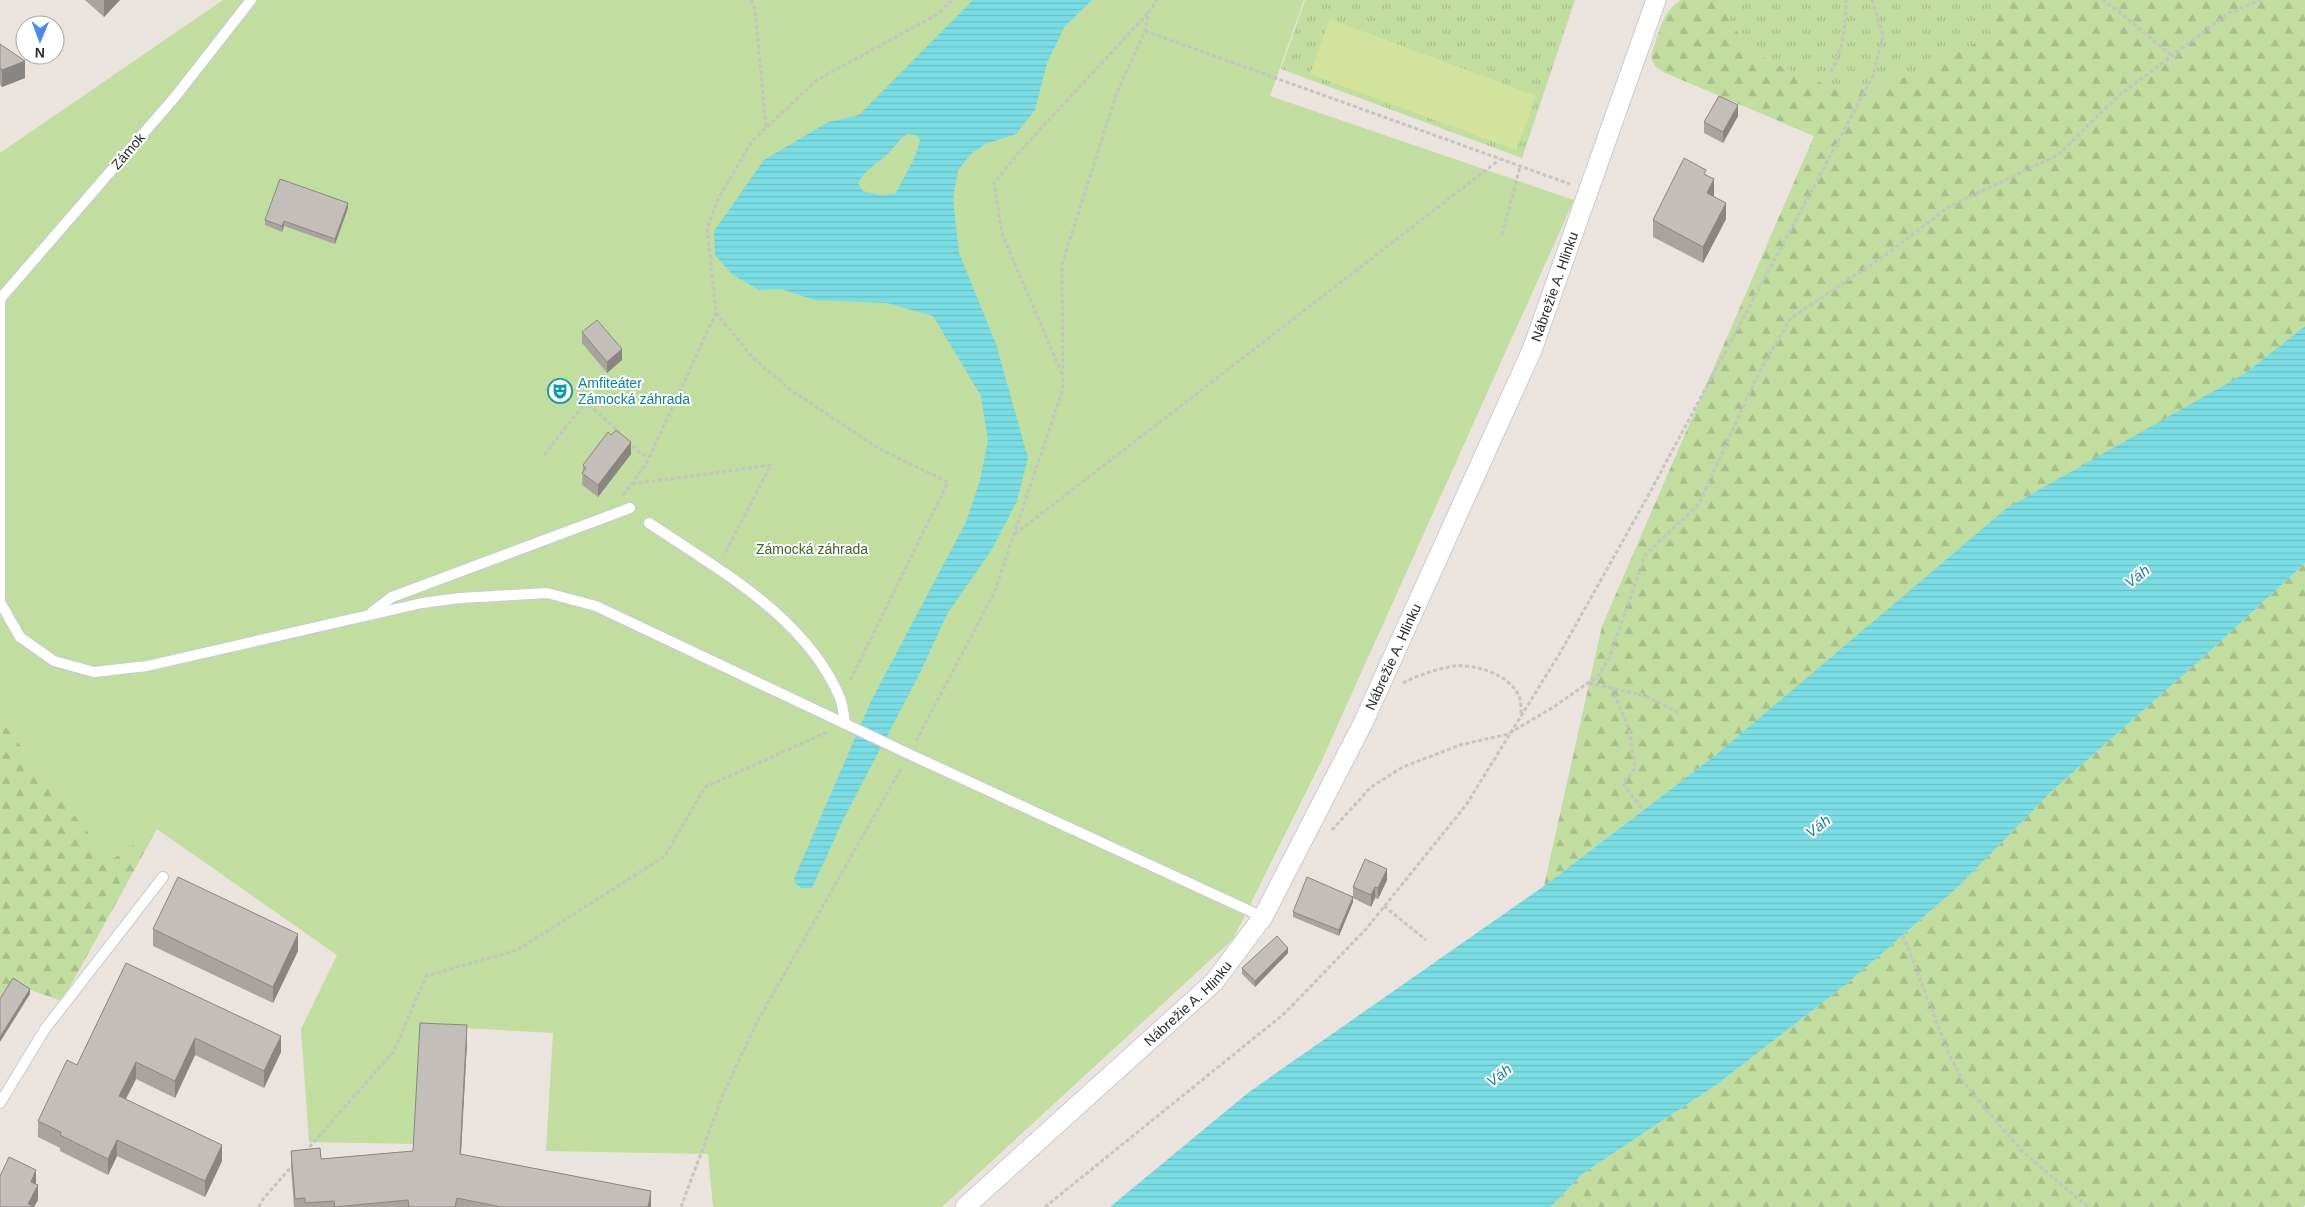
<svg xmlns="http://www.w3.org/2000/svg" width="2305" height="1207" viewBox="0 0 2305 1207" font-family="Helvetica,sans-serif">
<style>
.grass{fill:url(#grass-tufts)}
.forest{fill:url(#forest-firs)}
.park{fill:#c1dda0}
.pitch{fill:#d3e39c}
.water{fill:url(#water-rules);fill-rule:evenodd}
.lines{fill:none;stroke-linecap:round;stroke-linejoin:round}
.service-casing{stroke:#c6cbd3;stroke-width:12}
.minor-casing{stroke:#c6cbd3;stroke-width:21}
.path{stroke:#c4c4c4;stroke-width:3;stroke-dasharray:4 2.5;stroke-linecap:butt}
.service{stroke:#fff;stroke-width:10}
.minor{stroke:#fff;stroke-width:19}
.wall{fill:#a9a3a0}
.shaded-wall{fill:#898582}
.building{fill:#c4beba;stroke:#898582}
.labels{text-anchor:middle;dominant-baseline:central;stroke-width:4;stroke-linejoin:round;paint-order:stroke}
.street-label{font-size:14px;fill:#2b2b2b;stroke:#fff}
.culture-label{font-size:14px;fill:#0d838f;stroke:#fff;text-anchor:start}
.park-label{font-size:14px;fill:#3b6221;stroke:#fff}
.water-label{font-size:15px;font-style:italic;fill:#197f91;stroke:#fff}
</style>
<defs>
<pattern id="grass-tufts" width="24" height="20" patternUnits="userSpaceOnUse" patternTransform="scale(1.25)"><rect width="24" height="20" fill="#c1dda0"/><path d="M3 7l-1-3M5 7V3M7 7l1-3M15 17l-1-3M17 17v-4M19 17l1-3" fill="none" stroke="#a6be8a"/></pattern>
<pattern id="forest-firs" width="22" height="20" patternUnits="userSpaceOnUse" patternTransform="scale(1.25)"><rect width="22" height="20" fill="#c1dda0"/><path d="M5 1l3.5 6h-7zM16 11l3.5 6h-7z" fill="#a6be8a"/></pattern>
<pattern id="water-rules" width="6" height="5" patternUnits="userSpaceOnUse" patternTransform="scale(1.25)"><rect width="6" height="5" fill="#7bdde4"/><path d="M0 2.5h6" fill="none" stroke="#6abec4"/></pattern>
</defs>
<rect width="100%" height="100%" fill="#ebe3de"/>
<path class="grass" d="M1305,0H1575L1522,158L1281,69Z
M1718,0H2007L1988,37L1913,75L1845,92L1791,71L1749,51Z"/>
<path class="forest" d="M1681,0H1718L1749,51L1791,71L1845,92L1913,75L1987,37L2007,0H2305V326L2244,374L1717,754L1544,886L1602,626L1814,136L1663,72L1655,66L1651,57C1658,36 1661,12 1681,0Z
M2305,563V1205L2303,1207H1551L1582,1174L1719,1083L1849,982L1959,886L2052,791L2207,654Z
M0,719L110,860L157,829L62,1001L13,984L0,1005Z"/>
<path class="park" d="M223,0H1304L1270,96L1574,200L1321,762L1233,939L942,1207H713L708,1154L546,1151L553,1033L430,1026L413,1144L309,1142L301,1029L337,955L157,829L110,861L0,719V153Z"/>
<path class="pitch" d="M1330,19L1536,96L1516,150L1310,74Z"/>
<path class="water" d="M973,0H1092L1065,26L1047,63L1035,110L1016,134L986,144L972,153L958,170L953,199L959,253L996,344L1028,458L1017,501L991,551L947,614L921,671L844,818L812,888H801L793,881L871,701L966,522L980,480L988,441L981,396L933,316L887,303L815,300L781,289L759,290L733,275L715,255L714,231L764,160L828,122L859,115ZM907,134L916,135L920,139C917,159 904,176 895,194L879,195L863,191L858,183C865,171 874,165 884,157C894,150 897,140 907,134Z
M2305,326V563L2207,654L2052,791L1959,886L1849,982L1719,1083L1582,1174L1551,1207H1110L1249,1092L1544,886L1717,754L2007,508L2244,374Z"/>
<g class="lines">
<defs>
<path id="service" d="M0,299L175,97L251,0
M649,523C719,570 806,617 840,698C843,706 844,716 845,724
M0,598V299
M0,602L20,637L54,661L94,672L147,666L422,603L460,598L547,593L596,606L909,754L1263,917
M372,612L392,597L630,508
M0,1103L45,1029L163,877"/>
<g id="minor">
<path id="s1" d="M965,1207L1214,982L1263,917L1363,723L1532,350L1656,0"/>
</g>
</defs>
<use href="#service" class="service-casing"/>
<use href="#minor" class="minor-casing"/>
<path class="path" d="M751,0L755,9L766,128
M2102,0L2117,10L2172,56
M1145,31L1570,184
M1831,72C1843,49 1846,26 1846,0
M1502,235L1520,167
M716,313L753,358L791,390L878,448L948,482L849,683
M1062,374L1002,234L994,183L1020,151L1148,13
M628,441L639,452L649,457
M544,455L586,402L620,433
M632,484L771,465L724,555
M623,495L646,464L716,313L707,228L718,199L752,141L817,80L938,14L952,0
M1015,534L1499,160
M1403,683C1418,675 1437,669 1454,666C1475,664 1508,674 1518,694C1521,699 1521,707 1521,713
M1589,683L1644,695L1681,714
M1612,688L1629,729L1635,768L1623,784L1643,810
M916,741L994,593L1063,389L1062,264L1117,92L1145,31L1149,12L1157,0
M1332,830L1371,787L1403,767L1460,745L1508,734L1552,708L1598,676L1610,656L1645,555L1699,504L1758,374L1791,318L1884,256L1950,206L2058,155L2117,97L2229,13L2261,0
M1384,906L1426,940
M1903,935L1948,1052L1964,1083L2023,1152L2088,1207
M305,1152L394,1051L426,976L517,950L665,856L705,787L827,732
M259,1207L263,1199L292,1166
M681,1207L722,1097L757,1022L902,767
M1045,1207L1285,1013L1366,929L1466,805L1560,653L1648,496L1873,76L1883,35L1872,0"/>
<use href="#service" class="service"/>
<use href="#minor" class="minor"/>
</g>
<path class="wall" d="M85,0H120L104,17Z
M0,44L25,78L2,87L0,85Z
M1738,116L1723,143L1704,133V122Z
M1706,175L1714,195V197L1726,219L1703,263L1653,237V220Z
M348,208L335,244L284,226L282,232L265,225V220Z
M582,332L622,360L607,373L582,343Z
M631,454L598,497L582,485L583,465Z
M1387,880L1378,899L1375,898L1371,907L1353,898V902L1339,936L1293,917V912L1353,896V887Z
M153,929L298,951L273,1003L153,946Z
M1288,953L1255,987L1242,974V968Z
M126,963L281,1052L264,1088L195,1055L175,1098L136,1079L126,1099L222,1161L205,1197L117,1156L108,1175L60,1151V1148L38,1137V1121L77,1065Z
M467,1042L461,1154L651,1207H294L291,1167V1151L321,1159L413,1151Z"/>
<path class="shaded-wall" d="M104,0H120L104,17Z
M25,61V78L2,87V70Z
M1738,105V116L1723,143V132Z
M1714,179V195L1707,210V193Z
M348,203V208L335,244V239Z
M1726,203V219L1703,263V247Z
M284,221V226L282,232V226Z
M622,349V360L607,373V362Z
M631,442V454L598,497V485Z
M1387,869V880L1378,899V888Z
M1375,887V898L1371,907V895Z
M1353,897V902L1339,936V930Z
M298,934V951L273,1003V987Z
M1288,948V953L1255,987V981Z
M30,989V994L0,1042V1037Z
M467,1025V1042L460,1170V1154Z
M281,1036V1052L264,1088V1071Z
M195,1038V1055L175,1098V1081Z
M136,1062V1079L119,1112V1096Z
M117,1140V1156L108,1175V1159Z
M222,1145V1161L205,1197V1181Z
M36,1170V1185L31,1182Z
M38,1185V1200L34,1207L28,1204Z
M651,1191V1207H648Z"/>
<path class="building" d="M0,44L25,61L2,70L0,68Z
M1719,96L1738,105L1723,132L1704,122Z
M1684,158L1706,170L1704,174L1714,179L1707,193L1726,203L1703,247L1653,220Z
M280,179L348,203L335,239L284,221L282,226L265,220Z
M597,320L622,349L607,362L582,332Z
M616,430L631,442L598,485L582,473L586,468L583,465L608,432L611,435Z
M1365,859L1387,869L1378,888L1375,887L1371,895L1353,887Z
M178,877L298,934L273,987L153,929Z
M1307,877L1353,897L1339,930L1293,912Z
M1277,936L1288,948L1255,981L1242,968Z
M126,963L281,1036L264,1071L195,1038L175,1081L136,1062L119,1096L222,1145L205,1181L117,1140L108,1159L60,1135L61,1132L38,1121L67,1060L77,1065Z
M13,978L30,989L0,1037V999Z
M420,1023L467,1025L460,1154L651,1191L648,1207H501L457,1198L455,1207H409L408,1200L335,1207L334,1201L305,1203V1198L295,1199L291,1151L320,1148L321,1159L413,1151Z
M9,1157L36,1170L31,1182L38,1185L28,1204L34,1207H0V1176Z"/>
<defs>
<symbol id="theatre-ring" viewBox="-11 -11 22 22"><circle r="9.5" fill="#fff" stroke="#0f9aa8" stroke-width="1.5"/><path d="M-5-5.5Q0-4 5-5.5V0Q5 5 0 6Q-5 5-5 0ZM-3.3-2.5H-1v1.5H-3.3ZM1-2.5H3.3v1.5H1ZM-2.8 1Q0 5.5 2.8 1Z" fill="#0f9aa8"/></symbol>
</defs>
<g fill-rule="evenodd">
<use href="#theatre-ring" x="546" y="377" width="28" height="28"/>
</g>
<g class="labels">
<g class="street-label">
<text transform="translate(128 151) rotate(-49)">Zámok</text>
<text stroke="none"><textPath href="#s1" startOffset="1112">Nábrežie A. Hlinku</textPath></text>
<text stroke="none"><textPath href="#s1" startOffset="708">Nábrežie A. Hlinku</textPath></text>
<text stroke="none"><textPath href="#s1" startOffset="302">Nábrežie A. Hlinku</textPath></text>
</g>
<g class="culture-label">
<text x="578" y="383">Amfiteáter<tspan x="578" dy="16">Zámocká záhrada</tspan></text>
</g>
<g class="park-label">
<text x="812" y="549">Zámocká záhrada</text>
</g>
<g class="water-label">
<text transform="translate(2137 576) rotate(-38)">Váh</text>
<text transform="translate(1818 826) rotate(-38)">Váh</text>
<text transform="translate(1499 1075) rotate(-38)">Váh</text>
</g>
</g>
<g transform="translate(40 40) rotate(181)"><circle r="24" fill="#ffffff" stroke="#aaaaaa"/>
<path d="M0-4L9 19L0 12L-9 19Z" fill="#4d89ea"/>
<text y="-8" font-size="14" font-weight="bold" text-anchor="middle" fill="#2b2b2b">N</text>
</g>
</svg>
